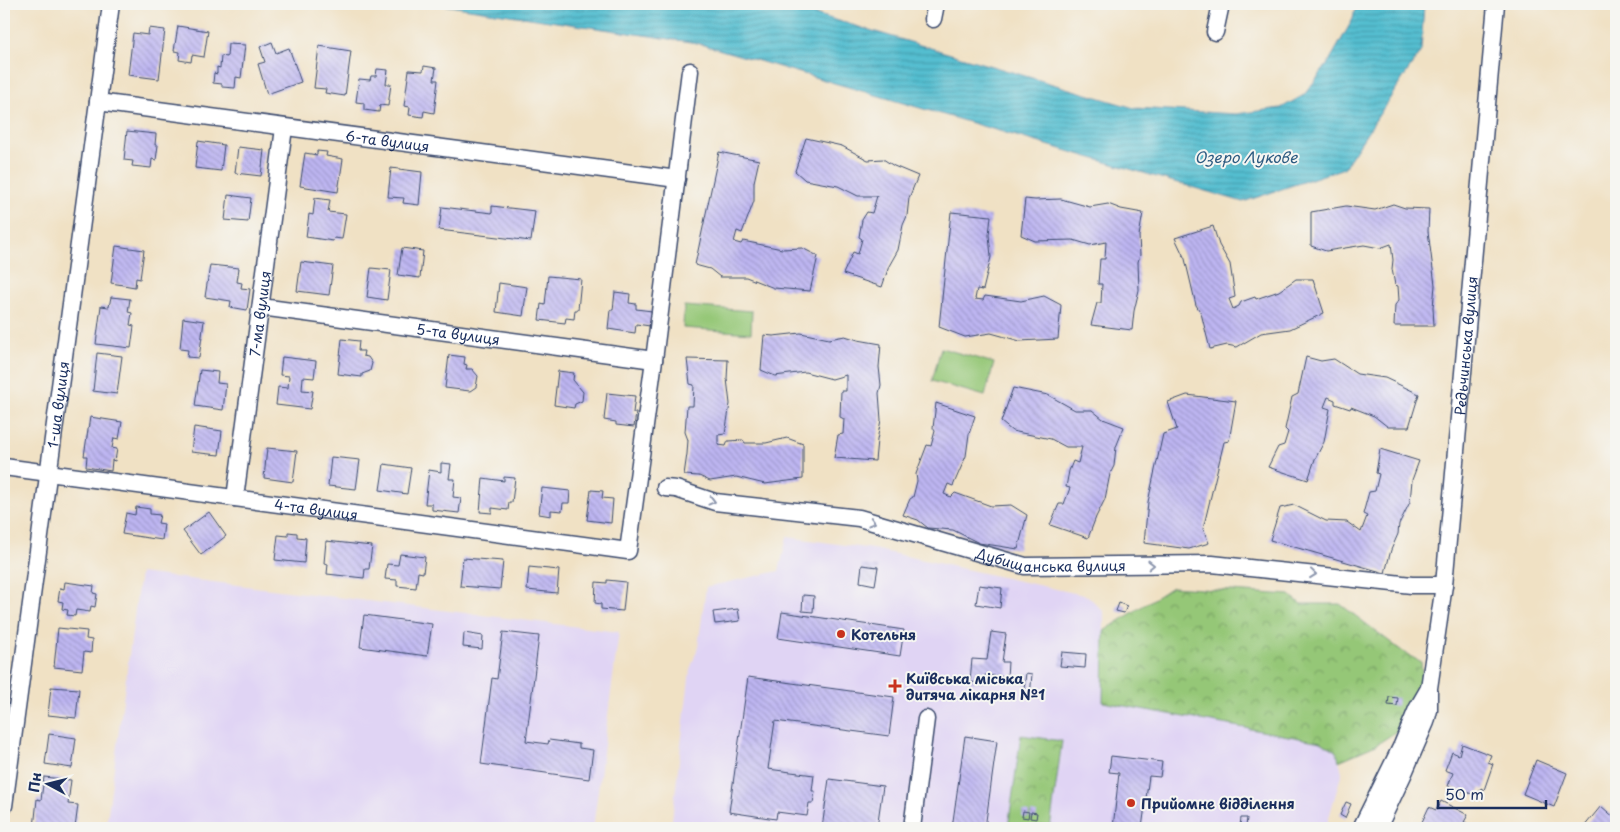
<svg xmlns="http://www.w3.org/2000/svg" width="1620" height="832" viewBox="0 0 1620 832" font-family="'Playpen Sans',sans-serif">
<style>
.built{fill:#e0d4f4}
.park{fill:url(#park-crowns);stroke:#587b6a}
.garden{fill:#95c777;stroke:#587b6a}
.water{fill:url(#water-rules);stroke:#387697}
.building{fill:url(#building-back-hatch)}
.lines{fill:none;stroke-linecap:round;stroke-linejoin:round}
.minor-casing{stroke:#3b4a6d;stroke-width:19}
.minor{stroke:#fff;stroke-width:16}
.oneway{stroke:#8d97ae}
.poi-dot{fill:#c8321e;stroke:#f6f6f2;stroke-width:2}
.labels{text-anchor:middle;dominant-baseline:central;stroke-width:4;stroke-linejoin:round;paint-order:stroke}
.street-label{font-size:14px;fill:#1b2f5e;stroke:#f6f6f2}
.poi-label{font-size:14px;font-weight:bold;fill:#1b2f5e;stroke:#f6f6f2;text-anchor:start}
.water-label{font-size:15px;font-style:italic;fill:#2c5a80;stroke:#f6f6f2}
</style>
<defs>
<pattern id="park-crowns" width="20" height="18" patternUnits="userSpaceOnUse" patternTransform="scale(1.25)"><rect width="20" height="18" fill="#95c777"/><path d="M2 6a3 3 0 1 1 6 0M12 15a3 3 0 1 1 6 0" fill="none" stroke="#79a265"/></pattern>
<pattern id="water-rules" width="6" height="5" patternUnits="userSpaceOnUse" patternTransform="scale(1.25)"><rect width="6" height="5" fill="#54bed0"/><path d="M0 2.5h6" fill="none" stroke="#459bac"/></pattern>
<pattern id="building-back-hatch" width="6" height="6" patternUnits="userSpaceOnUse" patternTransform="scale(1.25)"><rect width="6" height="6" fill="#beb6f2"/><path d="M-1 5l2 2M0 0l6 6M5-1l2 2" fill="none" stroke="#9a94c7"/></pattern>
</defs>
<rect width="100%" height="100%" fill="#f6f6f2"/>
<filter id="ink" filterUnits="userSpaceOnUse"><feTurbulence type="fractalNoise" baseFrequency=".02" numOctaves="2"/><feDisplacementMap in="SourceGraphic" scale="10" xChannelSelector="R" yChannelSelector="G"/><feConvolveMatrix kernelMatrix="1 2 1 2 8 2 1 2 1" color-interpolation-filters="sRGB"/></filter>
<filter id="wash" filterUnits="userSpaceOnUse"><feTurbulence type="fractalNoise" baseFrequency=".0096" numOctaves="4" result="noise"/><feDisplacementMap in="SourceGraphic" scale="20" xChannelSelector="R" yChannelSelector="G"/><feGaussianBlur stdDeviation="1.12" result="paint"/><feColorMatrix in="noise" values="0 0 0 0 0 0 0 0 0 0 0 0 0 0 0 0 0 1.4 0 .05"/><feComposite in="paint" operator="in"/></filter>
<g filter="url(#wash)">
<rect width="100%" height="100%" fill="#f0e1c4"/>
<path class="built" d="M787,537L873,549L1088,596L1104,612L1103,702L1321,742L1337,752L1342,772L1326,828H671L690,670L698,647L706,587L779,571Z
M140,573L619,632L593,828H106Z"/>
<path class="park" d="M1172,587L1290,595L1301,604H1340L1406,654L1421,662L1423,680L1400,729L1376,745L1339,761L1337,752L1321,742L1103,702L1104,631Z
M1021,735L1062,741L1050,828H1008Z"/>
<path class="garden" d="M684,306L752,311L751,333L683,328Z
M941,348L994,363L985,396L932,381Z"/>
<path class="water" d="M436,4H781L1134,108L1236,114L1281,108L1304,95L1327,65L1353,19L1356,4H1424L1421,51L1344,168L1243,202L697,43Z"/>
<g id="blocks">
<path class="building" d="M178,26L208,31L204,57L192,55L191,62L179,60L180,52L174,51Z
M149,28L165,30L159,79L128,75L133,33L148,35Z
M272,42L276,53L289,48L301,82L267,94L258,64L265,62L260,47Z
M228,44L245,45L241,78L236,77L235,88L222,87V84L213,83L214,73L217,74V67L220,68L221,56L227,57Z
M319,46L351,51L345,96L325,93L326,89L314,88Z
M424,66L436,68L434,80H438L434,113L424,111L423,117L409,115L410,107L404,106L409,70L423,71Z
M377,69L388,70L386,84H391L388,106L380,105L379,112L364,110V103L356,102L359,79L370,80L371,76H376Z
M127,131L156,134L155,145H158L156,160L152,159L151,168L132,166L133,161L124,160Z
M806,138L842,146L868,160L883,159L894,166L918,176L909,198L907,216L903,225L898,250L889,266L882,287L843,274L853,252L858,254L862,239L859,237L862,220L867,212L872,213L877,196H858L838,186L805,180L795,171Z
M198,141L224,145L221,171L195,168Z
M238,147L264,150L261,176L235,173Z
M317,151L327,152L326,156L343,159L338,192L300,186L305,153L317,155Z
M719,152L759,160L754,182V201L742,233L737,231L734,242L741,244L743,241L782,249L802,248L818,256L810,291L774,288L746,277H720L710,269L695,265Z
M391,168L422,172L419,205L403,203L404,198L388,197Z
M228,195L251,198L248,222L225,220Z
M315,198L330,200L328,212L346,214L342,239L334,238L333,241L306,237L309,214L313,215Z
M1025,199L1035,200L1061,199L1090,207L1108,204L1121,209L1143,213L1139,236L1140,255L1138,262L1139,290L1134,311L1132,330L1091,325L1097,303H1101L1102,284H1098L1100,259H1105L1106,242L1090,245L1073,240L1035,241L1021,235Z
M1393,204L1405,208L1429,209L1428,231L1435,285L1433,307L1434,326H1394L1395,305L1399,300L1398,286L1395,285L1392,269L1393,260L1391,244L1380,248L1364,245L1326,251L1311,246V212L1346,206L1375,210Z
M492,206L535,211L531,241L439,230L442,207L492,213Z
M951,212L991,216L989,235L991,257L983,290L977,289L975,299L983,300L985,296L1021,301L1044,296L1061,305L1058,339L1020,341L991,333L965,337L939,327Z
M1213,226L1219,245L1230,264L1235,297L1229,299L1233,309L1239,306L1241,302L1255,297L1256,299L1279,291L1296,279H1313L1324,313L1290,329L1261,333L1237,347L1227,345L1210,349L1201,313L1196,305L1185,259L1175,238Z
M116,246L144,250L140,279L136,278L135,287L111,283Z
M402,248L423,251L420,278L398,275Z
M301,262L333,266L329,295L297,291Z
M210,265L239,268L237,282L242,283L241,288L250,289L247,310L230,307L231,301L205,297Z
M371,268L391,270L387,300L367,297Z
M548,276L581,279L578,310H575L574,319L566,318L565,323L539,320L541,304L545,305Z
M499,283L527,287L523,316L496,312Z
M615,292L630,294L629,303L636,304V309L652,311L650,326L636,324L635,333L608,329L610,310H613Z
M111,297L130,299L128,312L132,313L130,325L134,326L131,348L96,344L101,306L109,307Z
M183,318L204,321L199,358L187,357L188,350L180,349Z
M801,333L829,339L845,336L858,340L881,344L879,367L881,385L879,393L881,420L877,440L875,461L834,458L838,435L843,434L844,419L840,417L841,391H846V375L832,379L805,372L775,376L761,370L764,335L773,336Z
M342,339L359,341L358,351H364L363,356L368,357L372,363L370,371L362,374V377L338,374Z
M97,353L122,356L117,394L93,391Z
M449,355L465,357L464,364L467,365L466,369H472L478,376L476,387L470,391L445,388Z
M282,357L316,361L314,378L303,377L302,390L313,391L310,409L276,405L278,387L288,388L289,376L280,375Z
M1306,357L1321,361L1334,359L1357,374L1385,378L1419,394L1409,427H1388L1374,416L1351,407L1350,409L1335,404V400L1328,397L1324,407L1330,409L1324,442L1315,459L1308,480L1268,467L1278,447L1284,445L1288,432L1285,429L1292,397L1298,394Z
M687,359L728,360L727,379L730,404L725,434L718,435V445L726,446L728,441L743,440L745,443H766L787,438L803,444V479L765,484L736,477L710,481L699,476L684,475L687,454L688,440L685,432L687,406H693L694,385L690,384Z
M200,370L218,372L217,383L226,384L223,410L195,406Z
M558,371L574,373L573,380L583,392L582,401L575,404L574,408L554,405Z
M1013,388L1048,395L1075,410H1092L1103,419L1124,427L1116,447L1114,466L1110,474L1105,499L1096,517L1088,538L1050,525L1059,504H1064L1070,488L1066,487L1069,471L1073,461L1078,463L1082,447H1066L1051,439L1012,431L1001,422Z
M607,393L635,396L633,413H636L634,427L616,425V422L604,420Z
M1187,395L1236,401L1229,441L1224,442L1203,529L1209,543L1189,549L1144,543L1148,502L1163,434L1177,429L1168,402Z
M936,403L975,416L969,434L966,456L953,486L948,484L944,494L951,497L955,493L991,506L1011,505L1027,515L1018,549L979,543L953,530L928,528L918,520L903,515L910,499L913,497L917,481L916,474L927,445L931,446L935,431L933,428Z
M90,417L122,422L119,439L114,438L112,448L117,449L115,461L112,460L111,471L86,467L87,456H84Z
M194,427L222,431L219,455L191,452Z
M267,448L297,451L293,482L264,478Z
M1380,449L1419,461L1412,480L1410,502L1399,524L1398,534L1391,550L1385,573L1270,540L1280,508L1294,505L1326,521L1347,522L1361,532L1367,516L1363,514L1369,492L1375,491L1379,474L1376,473Z
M331,457L360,460L356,489L328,486Z
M441,463L451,464L449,479H455L453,497L461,498L459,513L432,510V504H425L429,470L441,472Z
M384,464L411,468L407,494L380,490Z
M504,477L515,478L512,502H509L508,510L492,508V513L480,512L483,478L504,481Z
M542,488L570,491L569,503H563L562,511L551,510V516L539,514Z
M591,490L603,491L602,498L613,499L611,523L587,520Z
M136,507L150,509V514L160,515L158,523L164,524L162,540L122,534L126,513L135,515Z
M209,512L226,536L201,555L183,531Z
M288,532L297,533V537L306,538L304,563L275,560L278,535L288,536Z
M326,541L372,546L369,569H365L364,578L327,574L328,564L324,563Z
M400,554L425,557L423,573L418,572L416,588L397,586V580L385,579L387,564L398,565Z
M463,558L503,561L500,589L460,586Z
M862,565L878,567L875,585L860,582Z
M529,567L559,570L557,593L527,590Z
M607,580L626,582L623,611L601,609V604L595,603L596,582L607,583Z
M65,582L94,586L93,593L97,594L95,607L91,606L90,612L76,610L75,616L67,615L68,610L62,609L63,602L58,601L60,588L64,589Z
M979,585L1002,588L1000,608L976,604Z
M803,595L814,596L813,612L802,611Z
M1119,603L1127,606L1124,613L1116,611Z
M738,609L740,621L715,624L713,612Z
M782,612L904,630L900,656L778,638Z
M364,615L432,624L427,656L360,647Z
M58,628L87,631L86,639L92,640L91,653L84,652L82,670L54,667Z
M503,632L539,636L526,741L548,744L549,740L579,744V748L593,750L589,779L481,764L492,678L497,679Z
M991,632L1006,634L1002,662H1008L1007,677L985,675L984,683L970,682L972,659L987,660Z
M464,633L483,636L482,649L463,647Z
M1062,652L1086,654L1085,668L1060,666Z
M1026,673L1032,674L1030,697H1023Z
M748,677L894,697L889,736L775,721L768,769L814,775L812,791H815L813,803H809L807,816L777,812L776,819L729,812Z
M51,687L79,689L76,718L48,715Z
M1389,697L1398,698L1397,706L1388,705Z
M49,734L76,738L72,768L45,764Z
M965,736L997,741L985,828H952Z
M1462,744L1491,755L1488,762L1493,764L1484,790L1481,788L1478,796L1448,786L1453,773L1445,770L1452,752L1459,755Z
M1111,756L1162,762L1160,777L1149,776L1142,828H1113L1119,773L1109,772Z
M1536,760L1567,773L1554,807L1523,794Z
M44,777L71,780L68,804L78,805L75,828H34L37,799L41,800Z
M829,779L883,786L877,828H822Z
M1441,801L1468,815L1464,822L1469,824L1467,828H1428L1421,824L1429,807L1436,810Z
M1346,802L1351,804L1345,818L1340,815Z
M1601,806L1616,819V828H1583Z
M1023,811L1029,812L1028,818L1022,817Z
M1031,812L1037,813L1036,819L1030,818Z
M1241,818H1247L1246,827L1240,826Z"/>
</g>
</g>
<g filter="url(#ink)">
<use href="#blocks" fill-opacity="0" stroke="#3b4a6d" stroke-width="1"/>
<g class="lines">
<defs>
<g id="minor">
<path d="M933,19L936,4"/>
<path d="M1215,32L1221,4"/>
<path id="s1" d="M98,102L677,179"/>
<path id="s2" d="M261,307L654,360"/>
<path id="s3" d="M4,467L628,551L654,360L690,71"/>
<path id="s4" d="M665,488L676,489L715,502L859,518L1025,566L1212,564L1412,585H1444"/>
<path id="s5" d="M235,498L284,128"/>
<path id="s6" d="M4,806L111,4"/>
<path d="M912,828L926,719"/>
<path d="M1361,828L1402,745L1417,709L1428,690"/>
<path id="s7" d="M1378,828L1403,775L1426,722L1429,710V688L1444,585L1496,4"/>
</g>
</defs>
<use href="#minor" class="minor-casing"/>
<use href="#minor" class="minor"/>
</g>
<defs><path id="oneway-chevron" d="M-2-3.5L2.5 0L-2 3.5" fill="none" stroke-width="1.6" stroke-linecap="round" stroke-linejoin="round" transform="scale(1.25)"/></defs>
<g class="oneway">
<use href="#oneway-chevron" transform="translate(712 501) rotate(15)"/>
<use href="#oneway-chevron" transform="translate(872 522) rotate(16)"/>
<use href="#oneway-chevron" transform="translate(1151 565) rotate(-1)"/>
<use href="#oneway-chevron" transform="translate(1313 574) rotate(6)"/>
</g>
</g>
<g class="poi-dot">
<circle cx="841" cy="634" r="5"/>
<path d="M892.5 678.5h5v5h5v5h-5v5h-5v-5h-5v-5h5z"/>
<circle cx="1131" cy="803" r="5"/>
</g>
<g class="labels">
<g class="street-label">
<text stroke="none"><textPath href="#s1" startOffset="292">6-та вулиця</textPath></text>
<text stroke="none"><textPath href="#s5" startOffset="186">7-ма вулиця</textPath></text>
<text stroke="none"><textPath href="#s2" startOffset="199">5-та вулиця</textPath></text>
<text stroke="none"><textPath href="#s7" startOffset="495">Редьчинська вулиця</textPath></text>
<text stroke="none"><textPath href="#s6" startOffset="405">1-ша вулиця</textPath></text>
<text stroke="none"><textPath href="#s3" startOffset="315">4-та вулиця</textPath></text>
<text stroke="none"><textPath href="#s4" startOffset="395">Дубищанська вулиця</textPath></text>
</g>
<g class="poi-label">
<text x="851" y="634">Котельня</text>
<text x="906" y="678">Київська міська<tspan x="906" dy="16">дитяча лікарня №1</tspan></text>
<text x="1141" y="803">Прийомне відділення</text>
</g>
<g class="water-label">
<text x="1246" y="156">Озеро Лукове</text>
</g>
</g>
<rect width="1620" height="832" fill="none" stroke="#f6f6f2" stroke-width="20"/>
<g transform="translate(48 784) rotate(277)" stroke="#f6f6f2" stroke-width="4" paint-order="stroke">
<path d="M0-4L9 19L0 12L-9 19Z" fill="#1b2f5e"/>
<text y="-8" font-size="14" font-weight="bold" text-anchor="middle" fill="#1b2f5e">Пн</text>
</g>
<path d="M1438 800v8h108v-8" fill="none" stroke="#1b2f5e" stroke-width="2.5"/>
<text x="1445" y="800" font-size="15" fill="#1b2f5e" stroke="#f6f6f2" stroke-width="4" paint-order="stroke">50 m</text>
</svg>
